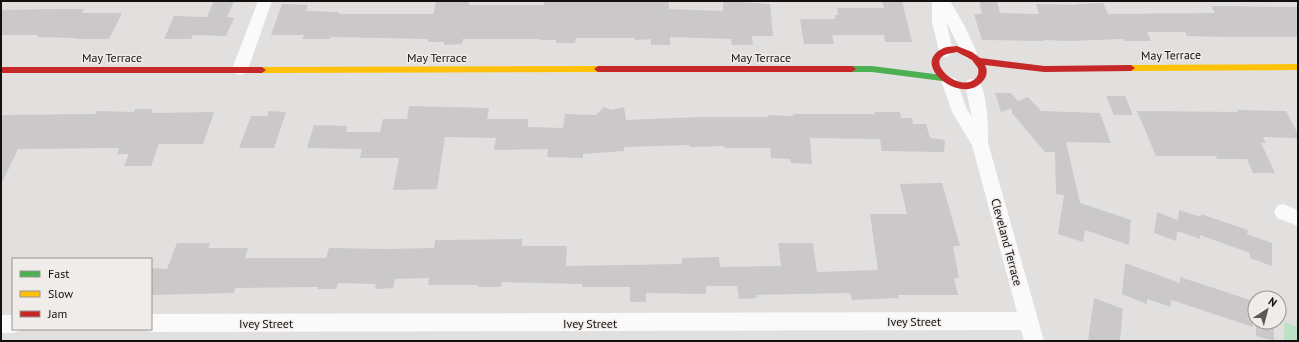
<svg xmlns="http://www.w3.org/2000/svg" width="1299" height="342" viewBox="0 0 1299 342" font-family="'PT Sans',sans-serif">
<style>
.green{fill:#bde1c5}
.building{fill:#cac8c8}
.lines{fill:none;stroke-linecap:round;stroke-linejoin:round}
.street{fill:#fbfafa;fill-rule:evenodd}
.fast{fill:#4caf50;fill-rule:evenodd}
.slow{fill:#ffc107;fill-rule:evenodd}
.jam{fill:#c62828;fill-rule:evenodd}
.labels{text-anchor:middle;dominant-baseline:central;stroke-width:3;stroke-linejoin:round;paint-order:stroke}
.street-label{font-size:12px;fill:#11100f;stroke:#f0ecea}
</style>
<rect width="100%" height="100%" fill="#e2e0de"/>
<path class="green" d="M1284,322L1298,327V341H1284Z"/>
<path class="building" d="M214,1H234L227,17L234,18L226,36L193,35L191,39H164L174,16L207,17Z
M544,1H669V9L723,11V1L770,4L773,36H752L753,45H732L731,39L670,37V45H651V39L635,40V38H576L575,43H556V40H540V39H463L462,44L444,45V42H428V39L331,37L330,39H302L304,35H271L282,4L308,5L306,11L339,12L338,14H433L436,2H469V5H544Z
M882,1H902L912,42H885L884,35H832L834,44H804L800,19H835V15H838L837,8H884Z
M979,1H997L1000,13L1039,14L1036,4L1078,5L1077,4L1103,3L1108,14L1215,13L1211,6L1298,7V37H1227L1187,36L1185,32H1147L1151,41H1124L1123,39L1070,41L1043,40L1044,41L982,40L974,14H982Z
M54,9H84L82,13H122L109,39H75V38L37,37L38,35H1V10Z
M995,93H1011L1018,101L1028,97L1041,111L1100,113L1111,143L1066,142L1080,203L1131,220L1129,245L1085,230L1083,242L1058,234L1064,195L1056,194L1055,152H1045L1012,113L1011,108L1001,112Z
M1106,96H1125L1133,115H1114Z
M409,106L489,108L487,119H528V127L563,128L565,114L596,115L604,107L611,110L624,107L626,120L700,117H768V115L793,116V114H875L874,112H900L901,118H912L913,124H926L930,138L945,140L944,152L882,151L880,139L810,138L812,164L791,163L790,159L771,158L770,148H724V146L690,147L689,145L624,147V151L583,154V158L547,157L548,149L494,150L496,138L445,137L437,189L393,190L399,158H360L362,149L307,148L314,125L347,126L346,132H380L383,119H407Z
M135,109H153L151,113L214,112L203,144H159L151,166H124L129,154H117L119,148L18,149L1,185V115L96,114V111L134,112Z
M1237,110L1286,111L1298,134V138L1263,137L1266,143H1261L1275,173H1253L1247,159H1217L1216,156H1156L1137,111L1238,112Z
M269,111L286,112L274,148H239L251,116H267Z
M942,183L960,246H953L959,278H954L958,295H898L899,298L852,300L850,293L756,295L757,298L739,299L737,286H706V294L646,293V302H630V287H582V284L502,282L501,287H478V285H428L429,278L395,279L393,288L375,289L376,284L338,283L336,289H318V287L235,288L234,293L151,295V268L167,269L177,243H210L208,248H248L245,258H326L329,248L386,249L434,248L435,240L522,239V246H567L566,266L682,264V258L719,257L720,267L781,266L778,243H813L817,272L878,270L870,214H907L900,184Z
M1179,210L1201,217V214L1248,230L1247,234L1272,243V266L1250,258V253L1200,235V239L1177,231L1176,241L1154,233L1157,212L1178,220Z
M1125,263L1180,283V277L1253,301V327L1171,300V307L1147,299V304L1122,294Z
M1094,298L1123,309L1120,341H1088Z
M1256,322H1274V341L1256,336Z"/>
<g class="lines">
<path class="street" d="M258,1H272L248,69L246,73L240,75L234,73L232,69Z
M932,1H950L964,25L977,53L974,57L969,59L964,57L946,21L953,51L950,55L945,57L940,55L932,22Z
M950,77L956,79L967,110L972,117L965,85L967,80L973,79L979,80C988,100 988,122 988,143L1044,341H1024L1021,330L151,332L144,329H151V314L1017,312L972,145L952,112L942,83L944,79Z
M1283,204L1298,210V226L1277,218L1274,212L1277,206Z
M1,315H13V329H20V331L13,333H1Z"/>
<path class="fast" d="M852,66H872L942,75L946,78L942,81L872,72H852L848,69Z"/>
<path class="slow" d="M1298,64V70L1131,71L1127,68L1131,65Z
M598,66L602,69L598,72L262,73L258,70L262,67Z"/>
<path class="jam" d="M957,46L972,52L980,58L1044,66L1131,65L1135,68L1131,71L1044,72L985,65C988,71 987,77 982,82C960,106 910,64 942,49C946,46 952,47 957,46ZM957,52L972,60L978,68C979,73 978,76 975,79C959,93 924,61 947,54C950,53 954,53 957,52Z
M598,66H852L856,69L852,72H598L594,69Z
M1,67H262L266,70L262,73H1Z"/>
</g>
<g class="labels">
<g class="street-label">
<text transform="translate(1171 55) rotate(-1)">May Terrace</text>
<text x="112" y="57">May Terrace</text>
<text x="437" y="57">May Terrace</text>
<text x="761" y="57">May Terrace</text>
<text transform="translate(1007 242) rotate(75)">Cleveland Terrace</text>
<text x="914" y="321">Ivey Street</text>
<text x="266" y="323">Ivey Street</text>
<text x="590" y="323">Ivey Street</text>
</g>
</g>
<rect width="1299" height="342" fill="none" stroke="#11100f" stroke-width="4"/>
<rect x="12" y="258" width="140" height="72" fill="#f0ecea" stroke="#979492"/>
<rect x="20" y="271" width="20" height="6" fill="#4caf50" stroke="#979492"/>
<text x="48" y="278" font-size="12" fill="#11100f">Fast</text>
<rect x="20" y="291" width="20" height="6" fill="#ffc107" stroke="#979492"/>
<text x="48" y="298" font-size="12" fill="#11100f">Slow</text>
<rect x="20" y="311" width="20" height="6" fill="#c62828" stroke="#979492"/>
<text x="48" y="318" font-size="12" fill="#11100f">Jam</text>
<g transform="translate(1267 310) rotate(36)"><circle r="19" fill="#f0ecea" stroke="#979492"/>
<path d="M0-3L7 15L0 10L-7 15Z" fill="#5a5957"/>
<text y="-6" font-size="11" font-weight="bold" text-anchor="middle" fill="#11100f">N</text>
</g>
</svg>
